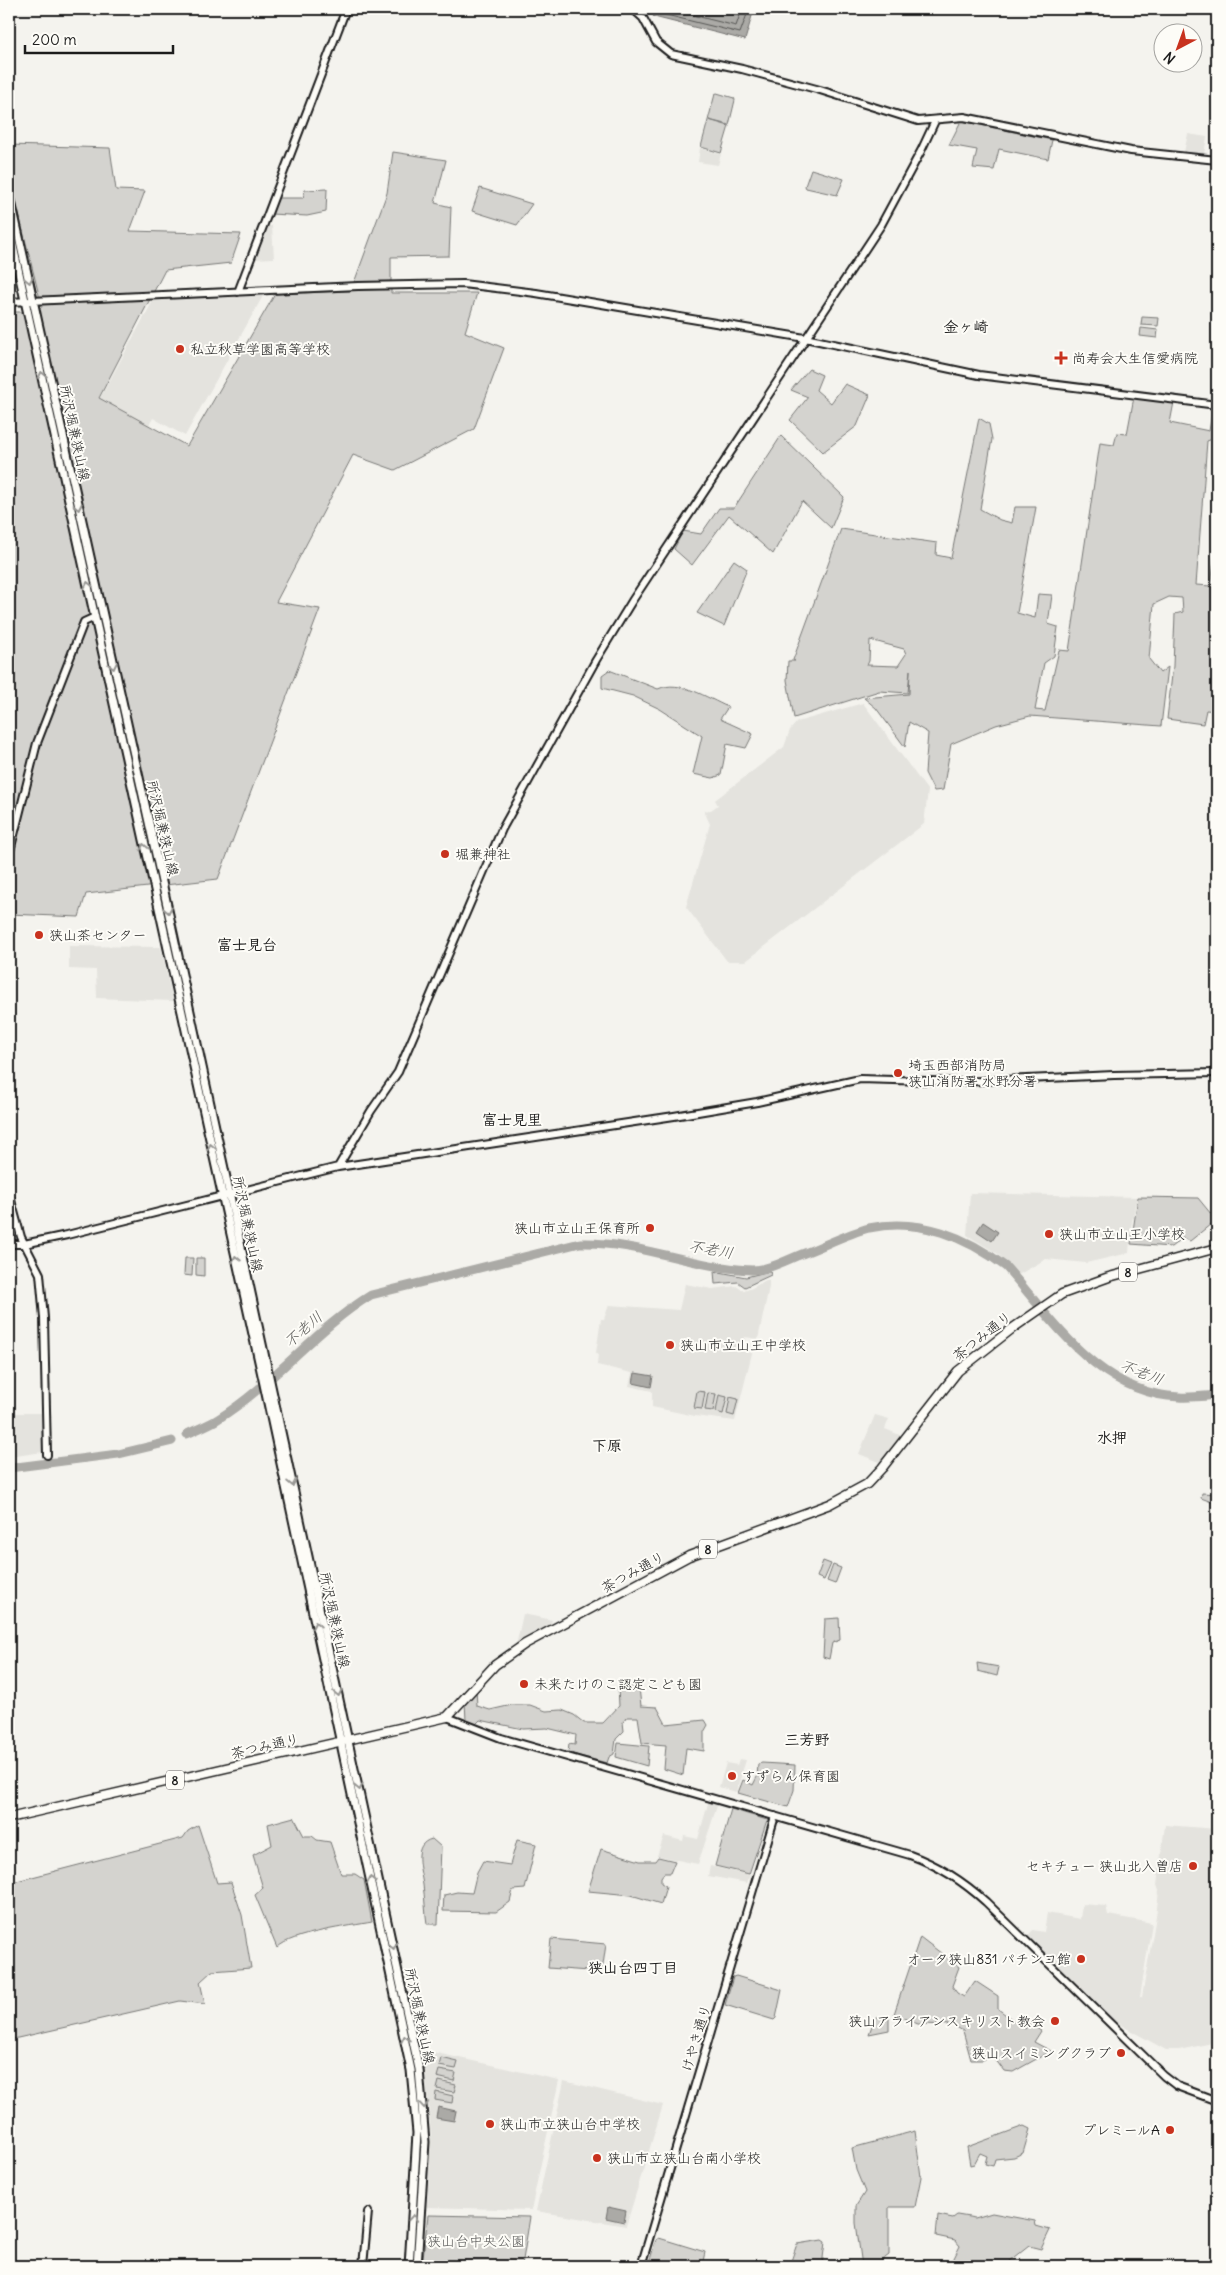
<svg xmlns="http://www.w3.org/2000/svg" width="1226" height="2275" viewBox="0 0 1226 2275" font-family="Delius,'Klee One',sans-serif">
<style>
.built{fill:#e4e3de}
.green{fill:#d4d3cf;stroke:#787876;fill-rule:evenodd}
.water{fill:#abaaa6;stroke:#72716f}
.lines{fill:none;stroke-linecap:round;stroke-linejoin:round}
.shore{stroke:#555553;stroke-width:1}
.river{stroke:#abaaa6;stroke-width:9}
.tertiary-casing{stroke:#1c1c1c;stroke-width:10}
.secondary-casing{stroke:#1c1c1c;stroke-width:11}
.primary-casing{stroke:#1c1c1c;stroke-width:11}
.tertiary{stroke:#fdfcf7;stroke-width:6}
.secondary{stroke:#fdfcf7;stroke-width:7}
.primary{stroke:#fdfcf7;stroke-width:8}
.oneway{stroke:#989794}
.poi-dot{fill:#c8321e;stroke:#fdfcf7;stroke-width:2}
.labels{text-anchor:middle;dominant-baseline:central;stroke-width:4;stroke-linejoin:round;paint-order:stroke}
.shield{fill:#fdfcf7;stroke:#605f5e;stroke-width:1}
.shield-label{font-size:12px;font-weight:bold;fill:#1c1c1c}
.poi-label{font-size:14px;fill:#1c1c1c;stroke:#fdfcf7;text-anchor:start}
.street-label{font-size:14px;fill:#1c1c1c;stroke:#fdfcf7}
.park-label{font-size:14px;fill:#5c5c5b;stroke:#fdfcf7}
.neighbourhood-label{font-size:15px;font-weight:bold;fill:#1c1c1c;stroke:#fdfcf7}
.water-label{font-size:15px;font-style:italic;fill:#5c5c5a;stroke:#fdfcf7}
</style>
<rect width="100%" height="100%" fill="#f4f3ee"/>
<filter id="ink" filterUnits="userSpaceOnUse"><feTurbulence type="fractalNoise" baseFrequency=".02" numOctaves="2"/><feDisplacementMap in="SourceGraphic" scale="10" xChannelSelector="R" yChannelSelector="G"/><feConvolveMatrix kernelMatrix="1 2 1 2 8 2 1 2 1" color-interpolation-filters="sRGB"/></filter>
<g filter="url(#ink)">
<path class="built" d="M1188,134L1207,137L1204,154L1184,152Z
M700,148L721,154L718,165L698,162Z
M267,226H272L274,258L254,259Z
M264,294L185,436L153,418L148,427L99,400L154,299Z
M863,703L928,791L924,824L746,961H727L686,907L710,824L704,811L711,810L718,805L715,800L784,747L790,730L797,722Z
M69,946L161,947L173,1001L97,998L96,970L69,969Z
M970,1193L1137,1197L1131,1228L1129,1253L1086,1263L1046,1259L1018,1275L998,1254L967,1235Z
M766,1280L769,1281V1287L758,1339L745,1337L742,1351L752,1353L735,1421L695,1416L652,1407V1391L629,1386L632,1373L597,1365L598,1353H596L601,1319H604L609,1305L679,1310L685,1284L712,1289L736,1286L744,1291L752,1288Z
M9,1413H41L43,1452L9,1457Z
M875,1415L889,1419L885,1429L902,1436L882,1463L859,1454Z
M523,1614L552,1620L550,1628L516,1646Z
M739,1759L746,1760L736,1792L719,1787L726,1763L737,1765Z
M709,1800L718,1803L698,1864L657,1856L664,1836L683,1841L684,1836L698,1839Z
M1165,1825L1217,1829V2018L1215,2040L1212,2043L1179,2050H1166L1117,2023L1027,1937L1033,1930L1044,1932L1047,1913L1080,1919L1082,1904L1106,1906L1108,1915L1152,1923L1140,1997H1142L1156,1916L1159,1891L1157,1885Z
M710,1866L750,1875L747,1883L708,1876Z
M423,2050L559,2080L531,2210L427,2207L431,2135Z
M564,2081L663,2105L626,2226L536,2211Z"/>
<path class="green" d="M717,93L734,98L735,100L729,125L709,120L729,126L721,153L701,147L715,94Z
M961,121L1052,140L1048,159L999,149L994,170L973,168L977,150L949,145Z
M9,145L110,148L116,190L145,191L130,231L241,234L231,263L165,270L99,398L187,446L275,294L351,291L387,193L393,152L446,160L435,203L451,207L449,256L391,257V293H477L465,332L504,348L474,429L395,470L353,455L276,602L320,609L218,879L86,894L79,917L9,914V312H23L42,307L9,175Z
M811,169L844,179L837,195L806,188L805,186Z
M480,188L532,204L517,225L472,211Z
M327,189L326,212L307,216L271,214L278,198H303L305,190Z
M1142,317L1159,318L1158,326L1141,325Z
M1141,328L1158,330L1157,338L1140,336Z
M809,369L822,375L816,390L831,403L845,384L870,395L857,426L823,452L790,420L808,397L791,390Z
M1134,397L1174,402L1170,423L1209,431L1213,407L1217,408L1215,438L1207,441L1196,585L1211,586L1217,535V711L1206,710L1203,724L1167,719L1173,666L1175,614L1183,612L1182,598L1169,597L1154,604L1149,659L1160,673L1168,667L1161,726L1030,716L996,725L951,744L943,790L934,791L925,773L928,733L909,722L905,747L876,708L864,698L909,694L910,670L908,693L879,691L794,718L787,680L788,661H795L793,660L841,529L937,543L936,555L951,558L979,418L989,424L992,439L980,509L1000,520L1012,523L1015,507H1036L1017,613L1035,618L1038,594L1052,595L1048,624L1058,627L1054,656L1044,663L1035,710L1045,711L1059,650L1069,651L1100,443L1114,445L1117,433L1127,434ZM870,640L904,649L906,654L898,666L867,665L869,661Z
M781,436L844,497L831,528L802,501L773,554L729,515L692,565L674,549L683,531L701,534L719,508H734Z
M734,560L747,569L724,626L697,613Z
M609,670L658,689C680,679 707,698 728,707L720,719L753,734L746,748L727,744L721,775L713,778L693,774L702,736L660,709L633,696L602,688V675Z
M1138,1197L1198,1198L1216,1220L1190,1241L1183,1238L1171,1247L1131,1244Z
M185,1258H193L192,1276L184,1275Z
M196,1258H204V1276L196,1275Z
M714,1271L746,1277L770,1271L771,1275L745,1287L738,1282L715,1284Z
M697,1391L705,1392L702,1409L694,1408Z
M708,1393L716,1394L713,1411L705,1410Z
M719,1395L727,1397L723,1414L716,1412Z
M730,1397L738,1399L734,1416L727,1414Z
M1202,1493L1217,1494V1504L1201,1498Z
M823,1561L831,1564L824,1580L817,1577Z
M833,1565L841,1568L835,1584L827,1581Z
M839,1618L840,1640L832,1643L829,1659L823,1657L825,1619Z
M977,1663L999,1667L997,1676L978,1671Z
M618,1687H639L641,1706L657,1707L666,1724L705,1720L708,1725L704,1732V1751L686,1748L683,1775L664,1769L666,1745L642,1743L638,1717H627L623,1722L624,1731L616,1739L614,1754L609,1757L607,1763L568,1753L569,1744L575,1745L576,1735L547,1728L523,1729L480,1720L476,1724L466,1721L465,1701L476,1689L477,1706L490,1710L512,1705H530L546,1711L562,1710L574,1715L584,1723H603L619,1706Z
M618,1743L649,1746L647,1766L616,1757Z
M762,1763L795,1765L794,1790L788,1807L738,1793L743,1780L753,1785L757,1777L758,1764Z
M731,1809L767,1820L749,1874L715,1866Z
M294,1817L304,1836H312L317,1840L330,1842L341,1874H355L364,1880L372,1922C351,1926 291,1933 277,1948L255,1895L263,1888L253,1855L272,1845L268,1824Z
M198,1825L217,1883L231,1882L242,1915L251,1968L212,1971L200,1982L205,2004L180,2001L9,2040V1883L183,1838L188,1831Z
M432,1839L441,1847L438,1924H427C425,1911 425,1898 423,1885C421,1870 411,1844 432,1839Z
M517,1840L536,1844L525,1889L513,1890L510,1902L496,1912L443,1911L444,1895L457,1892L472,1893L477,1872L483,1861L510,1865Z
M601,1849L640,1861H655L658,1857L675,1861L670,1873H664L661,1877V1883L666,1886L661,1904L631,1895L588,1891Z
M920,1937L959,1967L952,1986L957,1993L964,1997L975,1981L998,1996V2009L1025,2029L1030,2024L1041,2031L1034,2042L1051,2051L1013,2072L1004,2071L992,2055L983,2060H971L963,2031L953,2025L918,2024L894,2014Z
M551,1939L606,1944L602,1972L548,1968Z
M736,1976L782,1990L776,2018L774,2020L725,2005L733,1977Z
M877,2017L889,2018V2030L869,2034L874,2020Z
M441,2058L458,2062L456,2069L439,2066Z
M439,2070L456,2073L454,2081L437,2077Z
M439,2081L456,2085L454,2092L437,2089Z
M436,2092L453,2096L452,2103L435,2100Z
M1024,2126L1030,2129L1023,2153L1014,2157L995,2159L993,2166L985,2164L987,2156L980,2153L974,2164L970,2165L967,2147Z
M915,2131L921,2177L915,2207H889V2255L881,2261L879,2266H862L856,2223V2206L865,2192L856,2170L852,2148Z
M992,2213L1035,2221L1036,2226L1050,2230L1041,2249L1029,2246L1010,2261L1018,2266H1029H954V2258L960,2246L955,2240L936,2236L938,2215L953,2218L957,2215L975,2218Z
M428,2215L530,2217L522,2266H422Z
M659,2238L705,2252L702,2266H648L656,2240Z
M822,2240L825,2242L822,2266L795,2265L791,2261L797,2244Z"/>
<path class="water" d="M648,9H754L745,40L654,17Z
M983,1222L998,1232L992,1241L977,1231Z
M635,1373L653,1376L651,1387L633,1383Z
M438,2107L456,2111L454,2121L436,2118Z
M608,2207L626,2211L624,2222L606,2218Z"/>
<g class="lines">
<path class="shore" d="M654,9L658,13L740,33L749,9
M668,9L736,26L742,9"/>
<path class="river" d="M187,1434C197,1429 209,1425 218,1419C274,1384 315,1329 371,1295L580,1243C638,1241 693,1268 752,1270C769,1270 786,1260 802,1254C824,1246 846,1234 869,1228C919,1217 967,1237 1006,1267C1054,1321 1099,1394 1179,1397C1191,1398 1205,1396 1217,1395
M9,1468L118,1454L172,1441"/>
<defs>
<path id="tertiary" d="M633,9L643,18L656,42L671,54L742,69L820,90L918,121L964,117L1131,151L1217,160
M238,292L346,9
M9,302L358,286L463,284L536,293L805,338L979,375L1217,405
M9,855L37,743L84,622L95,617
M338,1167L371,1111L398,1072L502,829L596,660L632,601L881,225L921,151L935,121
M9,1193L21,1237L40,1274L44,1318L47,1455
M9,1244H24L67,1235L338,1167L674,1116L757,1102L860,1079L961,1082L1114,1075L1217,1073
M447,1717L501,1738L910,1855C940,1866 963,1881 986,1902L1164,2076L1177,2086L1217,2101
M363,2266L368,2212
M641,2266L775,1816"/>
<path id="secondary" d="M9,192L152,836L419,2069L425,2142L417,2266
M9,228L262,1375L411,2070L417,2133L409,2266"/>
<path id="primary" d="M9,1818L447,1717L495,1665L525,1644L689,1556L830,1504L867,1484L882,1468L958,1371L1013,1328L1062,1294L1109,1277L1217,1248"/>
</defs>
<use href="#tertiary" class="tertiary-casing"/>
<use href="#secondary" class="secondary-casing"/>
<use href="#primary" class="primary-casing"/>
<use href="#tertiary" class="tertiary"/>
<use href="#secondary" class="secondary"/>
<use href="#primary" class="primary"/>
</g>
<defs><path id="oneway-chevron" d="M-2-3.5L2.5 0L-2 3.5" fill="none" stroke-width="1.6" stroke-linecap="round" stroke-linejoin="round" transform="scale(1.25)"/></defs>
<g class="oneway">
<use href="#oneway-chevron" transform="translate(29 280) rotate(78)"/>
<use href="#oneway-chevron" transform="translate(42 375) rotate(-103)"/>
<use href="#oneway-chevron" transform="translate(78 507) rotate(78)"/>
<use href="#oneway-chevron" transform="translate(88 585) rotate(-102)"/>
<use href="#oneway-chevron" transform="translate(113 666) rotate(78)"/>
<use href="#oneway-chevron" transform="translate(144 847) rotate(-102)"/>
<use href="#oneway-chevron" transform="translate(168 910) rotate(79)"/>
<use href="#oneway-chevron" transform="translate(211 1147) rotate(-102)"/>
<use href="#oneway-chevron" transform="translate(236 1259) rotate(-103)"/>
<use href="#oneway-chevron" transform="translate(292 1483) rotate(78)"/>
<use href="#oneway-chevron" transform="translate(316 1625) rotate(-102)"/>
<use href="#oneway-chevron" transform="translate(338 1693) rotate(78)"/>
<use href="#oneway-chevron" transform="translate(359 1787) rotate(78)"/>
<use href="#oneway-chevron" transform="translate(371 1880) rotate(-102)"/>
<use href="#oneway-chevron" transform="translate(393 1946) rotate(78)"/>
<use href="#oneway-chevron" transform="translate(405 2039) rotate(-102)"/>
<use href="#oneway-chevron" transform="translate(424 2105) rotate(86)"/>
<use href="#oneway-chevron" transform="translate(413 2218) rotate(-86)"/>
</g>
</g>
<g class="poi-dot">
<circle cx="180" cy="349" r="5"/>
<path d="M1058.5 350.5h5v5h5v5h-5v5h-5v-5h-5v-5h5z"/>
<circle cx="445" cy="854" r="5"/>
<circle cx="39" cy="935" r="5"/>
<circle cx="898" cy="1073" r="5"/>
<circle cx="650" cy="1228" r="5"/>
<circle cx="1049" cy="1234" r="5"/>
<circle cx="670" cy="1345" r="5"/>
<circle cx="524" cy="1684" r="5"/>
<circle cx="732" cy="1776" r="5"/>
<circle cx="1193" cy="1866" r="5"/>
<circle cx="1081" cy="1959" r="5"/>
<circle cx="1055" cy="2021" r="5"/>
<circle cx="1121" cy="2053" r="5"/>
<circle cx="490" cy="2124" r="5"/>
<circle cx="1170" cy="2130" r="5"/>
<circle cx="597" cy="2158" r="5"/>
</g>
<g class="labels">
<g class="shield">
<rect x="1119" y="1262.5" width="18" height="19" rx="4"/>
<rect x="699" y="1539.5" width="18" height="19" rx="4"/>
<rect x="166" y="1770.5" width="18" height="19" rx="4"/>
</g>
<g class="shield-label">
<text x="1128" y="1272">8</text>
<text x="708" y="1549">8</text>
<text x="175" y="1780">8</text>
</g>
<g class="poi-label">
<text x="190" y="349">私立秋草学園高等学校</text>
<text x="1072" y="358">尚寿会大生信愛病院</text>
<text x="455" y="854">堀兼神社</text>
<text x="49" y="935">狭山茶センター</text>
<text x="908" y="1065">埼玉西部消防局<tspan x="908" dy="16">狭山消防署 水野分署</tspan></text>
<text x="640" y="1228" text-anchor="end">狭山市立山王保育所</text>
<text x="1059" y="1234">狭山市立山王小学校</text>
<text x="680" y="1345">狭山市立山王中学校</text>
<text x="534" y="1684">未来たけのこ認定こども園</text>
<text x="742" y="1776">すずらん保育園</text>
<text x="1183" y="1866" text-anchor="end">セキチュー 狭山北入曽店</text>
<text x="1071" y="1959" text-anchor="end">オータ狭山831 パチンコ館</text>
<text x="1045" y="2021" text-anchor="end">狭山アライアンスキリスト教会</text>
<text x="1111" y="2053" text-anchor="end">狭山スイミングクラブ</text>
<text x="500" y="2124">狭山市立狭山台中学校</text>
<text x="1160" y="2130" text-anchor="end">プレミールA</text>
<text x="607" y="2158">狭山市立狭山台南小学校</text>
</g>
<g class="street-label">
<text transform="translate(75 433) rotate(78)">所沢堀兼狭山線</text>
<text transform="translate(163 828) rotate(77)">所沢堀兼狭山線</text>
<text transform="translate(248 1224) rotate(78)">所沢堀兼狭山線</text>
<text transform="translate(982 1336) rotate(-38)">茶つみ通り</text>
<text transform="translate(633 1572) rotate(-29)">茶つみ通り</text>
<text transform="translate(335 1620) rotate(78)">所沢堀兼狭山線</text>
<text transform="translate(265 1746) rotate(-13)">茶つみ通り</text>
<text transform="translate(420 2016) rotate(78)">所沢堀兼狭山線</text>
<text transform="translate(696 2038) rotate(-73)">けやき通り</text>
</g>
<g class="park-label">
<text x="476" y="2241">狭山台中央公園</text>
</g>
<g class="neighbourhood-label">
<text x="966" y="326">金ヶ崎</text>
<text x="247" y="944">富士見台</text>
<text x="512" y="1119">富士見里</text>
<text x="1112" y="1437">水押</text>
<text x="607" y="1445">下原</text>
<text x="807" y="1739">三芳野</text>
<text x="633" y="1967">狭山台四丁目</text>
</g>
<g class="water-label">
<text transform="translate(711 1249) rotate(10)">不老川</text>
<text transform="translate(303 1329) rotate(-41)">不老川</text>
<text transform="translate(1142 1372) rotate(21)">不老川</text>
</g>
</g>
<rect width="1226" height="2275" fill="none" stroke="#fdfcf7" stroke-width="30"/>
<rect x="15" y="15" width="1196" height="2245" fill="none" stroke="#1c1c1c" stroke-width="2" filter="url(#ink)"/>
<g transform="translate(1178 48) rotate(221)"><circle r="24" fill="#fdfcf7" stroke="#a3a29f"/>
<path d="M0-4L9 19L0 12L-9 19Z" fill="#c8321e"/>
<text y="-8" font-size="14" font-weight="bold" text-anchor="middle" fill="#1c1c1c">N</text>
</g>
<path d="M25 45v8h148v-8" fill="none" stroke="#1c1c1c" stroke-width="2.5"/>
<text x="32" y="45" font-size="15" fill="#1c1c1c" stroke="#fdfcf7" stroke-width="4" paint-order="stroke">200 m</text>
</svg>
